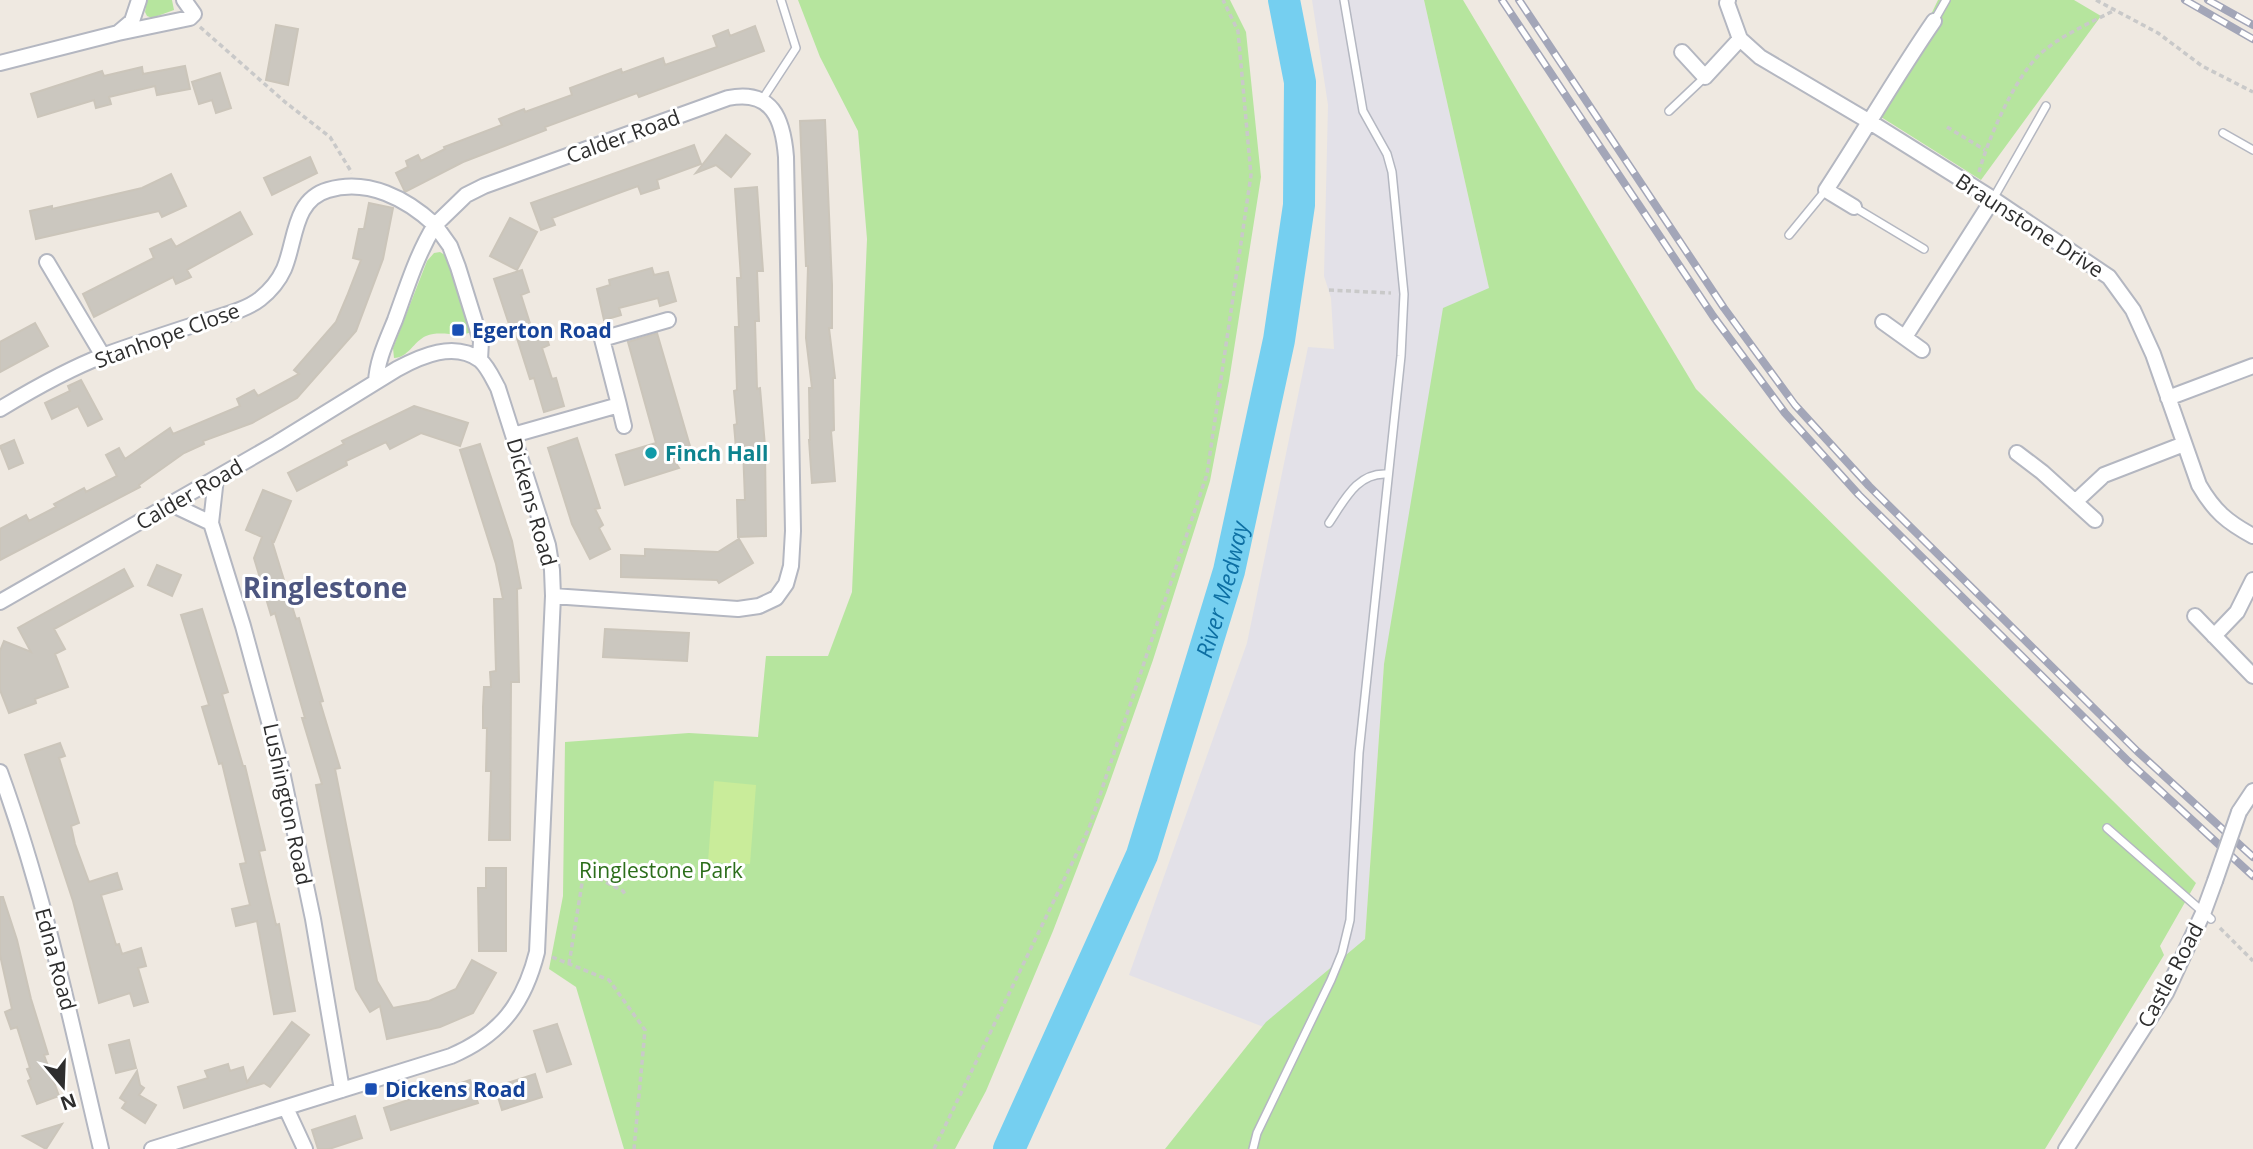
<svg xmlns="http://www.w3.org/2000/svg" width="2253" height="1149" viewBox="0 0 2253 1149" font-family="'Open Sans',sans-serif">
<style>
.industrial{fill:#e3e1e8}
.green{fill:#b6e59e}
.pitch{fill:#c9ec9a}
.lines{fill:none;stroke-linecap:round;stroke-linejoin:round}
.river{stroke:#75cff0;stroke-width:32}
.building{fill:#cbc7bf;stroke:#cbc5ba;stroke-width:2}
.lane-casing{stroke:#b4b7c1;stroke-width:10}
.street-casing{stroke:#b4b7c1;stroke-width:18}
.path{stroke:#c9c9c9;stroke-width:3.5;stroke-dasharray:5 3.5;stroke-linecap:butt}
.lane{stroke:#fff;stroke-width:7}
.street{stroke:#fff;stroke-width:14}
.rail-casing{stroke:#a3a6b8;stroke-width:8}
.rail{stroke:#fff;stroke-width:5;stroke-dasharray:16;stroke-linecap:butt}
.street-bridge-casing{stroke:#b4b7c1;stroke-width:18;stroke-linecap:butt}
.street-bridge{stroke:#fff;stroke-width:14}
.transit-dot{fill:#1a4fb4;stroke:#fff;stroke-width:2.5}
.culture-dot{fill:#0f9aa8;stroke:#fff;stroke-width:2.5}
.labels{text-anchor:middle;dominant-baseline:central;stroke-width:6;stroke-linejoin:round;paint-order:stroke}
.street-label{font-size:21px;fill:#2e2e2e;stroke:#fff}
.transit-label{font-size:21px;font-weight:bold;fill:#164399;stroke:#fff;text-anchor:start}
.culture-label{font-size:21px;font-weight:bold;fill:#0d838f;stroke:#fff;text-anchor:start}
.park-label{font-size:21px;fill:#2c6e1b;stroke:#fff}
.water-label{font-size:23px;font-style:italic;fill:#0d6fa3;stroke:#fff}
.district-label{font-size:28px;font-weight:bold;fill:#4d5680;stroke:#fff}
</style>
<rect width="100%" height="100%" fill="#efe9e1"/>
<path class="industrial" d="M1312,0H1424L1489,288L1384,664L1365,939L1282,1034L1129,975L1247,643L1308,347L1334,349L1331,298L1324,276L1328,105Z"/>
<path class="green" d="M147,0H172L174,10L152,18L147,16L145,12Z
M798,0H1230L1246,32L1261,177L1229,381L1210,481L1153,660L1106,793L1053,931L986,1091L955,1149H624L576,987L549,969L563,896L565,742L689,733L758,737L766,656H828L852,592L867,239L858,131L820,57Z
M1424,0H1463L1696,389L2196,883L2160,946L2164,955L2045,1149H1165L1266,1022L1365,939L1384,664L1443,308L1489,288Z
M1938,0H2074L2101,16L1981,180L1881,117Z
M440,252L448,257L471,332C458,338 441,330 426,336C414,341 408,358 394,358L393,348L427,261L434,253Z"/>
<path class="pitch" d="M714,781L756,785L750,864L708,862Z"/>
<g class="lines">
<path class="river" id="s1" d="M1009,1149L1142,855L1229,571L1279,340L1299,205L1300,82L1284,0"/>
</g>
<path class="building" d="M276,25L298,29L288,85L266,80Z
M755,26L764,51L639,97L637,93L545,127L546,130L463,162L405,192L396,173L408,167L406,161L418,155L421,161L445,149L444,147L502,125L499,119L524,109L525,112L572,95L570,88L621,69L622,73L663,58L665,65L717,47L713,36L728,30L730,36Z
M185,66L190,89L157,95L155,86L109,97L111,104L96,108L94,100L38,117L31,94L102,71L104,76L142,67L143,74Z
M220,73L231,108L216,113L212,100L199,104L192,82Z
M825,120L832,285V328H829L835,378H833L834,430L831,431L835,481L812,483L809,440H810L809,388H812L806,338L808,266H806L800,121Z
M726,135L750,154L731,177L716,165L696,173Z
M694,145L701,164L657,180L659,188L641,194L638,186L616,194L552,218L555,225L541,230L531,203Z
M310,157L317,173L272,195L264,178Z
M171,174L186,206L162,217L159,211L36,239L30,211L52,206V209L142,188Z
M757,187L763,271H757L759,321H755L757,389L760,388L765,446L766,536L738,537L737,500H745L743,448H736L734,425L737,424L734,391L737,390L735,327H739L737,278H741L735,189Z
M369,203L393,208L383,259L356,331L297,398L252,423L203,441L204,444L184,453L139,485L140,487L0,560V529L26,515L29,521L56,507L54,504L84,488L86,492L117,476L106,455L119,448L125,459L170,428L173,434L240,406L237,399L254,390L258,396L299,374L294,370L336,322L347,296L361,260L353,258L359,229H364Z
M240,212L252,234L187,270L191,277L176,284L173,277L94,317L83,294L154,258L150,249L171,239L176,247Z
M510,218L537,232L517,270L490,256Z
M652,268L654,275L668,272L676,301L660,306L658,298L619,308L621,315L604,320L597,289L610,285L609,280Z
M522,270L529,292L521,295L533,333L544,329L549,345L542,348L552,379L556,378L564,406L544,412L534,378L530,379L515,332L512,333L494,279Z
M35,323L48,346L0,372V342Z
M657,333L690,446L677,450L679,457L673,459L679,468L625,485L616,455L656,443L628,342Z
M81,380L102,419L88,426L78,406L52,419L45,403L70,391L68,386Z
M414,406L468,423L460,446L421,433L390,449L386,442L346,461L347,465L297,491L288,473L344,444L342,441Z
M577,438L600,508L595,509L603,525L599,528L610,549L590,559L572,524L548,448Z
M14,440L23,463L9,469L0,446Z
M480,444L512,541L521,588L517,589L519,682H511L510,840H489L491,771H486L487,728H483V707L484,687H491L490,672L496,671L494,599H503L496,564L460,450Z
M263,490L291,501L274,542L272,541L296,619L299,618L323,701L320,702L340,768L335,769L377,981L393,1008L429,1001L456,989L472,960L496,973L473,1013L440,1027L387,1039L380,1006L370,1012L356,989L316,785L322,784L302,718H305L275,613L271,615L254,558L262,537L246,530Z
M739,539L753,563L719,583L717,580L621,577V555L645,556V549L718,552Z
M157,565L181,575L172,596L148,585Z
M124,569L133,586L54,629L65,649L55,654L68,687L35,699L36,703L9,713L0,690V651L4,641L31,652L18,628Z
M202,609L228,692L222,694L243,766H245L265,850L259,851L276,925L279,924L295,1011L274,1014L257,921L236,926L232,909L250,905L240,864L246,863L222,763L219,764L202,707L209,705L181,615Z
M605,629L689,633L687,661L603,657Z
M60,743L65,756L59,758L79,823L71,826L75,844L89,882L117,873L122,889L101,895L116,945L119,944L122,954L141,948L146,966L138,968L148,1002L134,1006L130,993L99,1003L73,901L25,755Z
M486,868H506V951H479L478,888H486Z
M0,897H3L17,940L31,999L48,1054L44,1055L59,1096L37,1104L28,1081L31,1079L27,1069L30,1068L17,1027L11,1029L5,1012L12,1009L0,955Z
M292,1022L309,1035L270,1087L264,1083L184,1108L178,1087L208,1078L205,1071L228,1064L230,1071L243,1067L247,1082Z
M557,1024L571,1064L547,1072L534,1031Z
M129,1040L136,1068L116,1073L109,1045Z
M137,1071L140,1085L144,1088L139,1095L156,1105L145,1123L122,1108L126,1102L120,1098Z
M535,1074L542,1097L502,1110L495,1087Z
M470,1080L478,1103L391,1130L384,1108Z
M355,1116L362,1138L329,1149H318L312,1130Z
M62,1124L46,1149L23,1136Z"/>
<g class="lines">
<defs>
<path id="lane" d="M1934,21L1946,0
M762,100L796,48L781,0
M1669,111L1705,77
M2223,133L2253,150
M1993,199L2046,106
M1854,207L1924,249
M1789,235L1826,190
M1329,523C1344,501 1357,472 1387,474
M2107,828L2211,919
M1253,1149L1257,1133L1331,980L1342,953L1350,920L1359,753L1401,356L1404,294L1392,172L1387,154L1363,111L1344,0"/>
<path id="street" d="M1728,0L1727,3L1740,39L1760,57L1870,122L1993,199L2109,277L2133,310L2153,354L2199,485C2214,511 2227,522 2253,536
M119,32L132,21L139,0
M1682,52L1705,77L1740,39
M0,63L118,33L190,18L194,14L184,0
M1854,207L1826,190C1863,134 1896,76 1934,21
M47,262L103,356
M1883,322L1922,350
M1905,337L1993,199
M376,382C377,360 387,340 395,320C407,287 417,254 435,225L450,246L458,267L481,341L480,360
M2168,398L2253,366
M619,405L602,339L668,320
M0,409C33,389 68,369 105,355C138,343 172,332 206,321C224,315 246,310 260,299C270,291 279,280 284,269C296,241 293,200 328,190C368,178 407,199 435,225L466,195L484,186L728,98C772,89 783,119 786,157L793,531L791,566L786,584L776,598L759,606L738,609L553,596
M513,435L619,405L624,426
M2017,453L2042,472L2095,520
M216,478L211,523L243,626L280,762L313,919L342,1090
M2075,502L2104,475L2184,444
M171,504L211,523
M0,602L277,443L397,369C421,356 454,341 480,360C488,367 493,379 498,388L548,545L552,570L553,596L537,952C524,1004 500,1035 451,1056L152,1149
M2195,616L2253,676
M2214,636L2237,612L2253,580
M0,772C45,895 71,1022 101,1149
M2239,812L2253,791
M286,1108L305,1149
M2066,1149L2166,993L2204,911L2215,881"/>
</defs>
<use href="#lane" class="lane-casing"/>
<use href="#street" class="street-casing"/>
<path class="path" d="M2096,0L2158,33L2202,66L2253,92
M200,27L285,102L330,137L352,173
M1947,127L1985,150
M1979,172C1988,139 2013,82 2037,57C2057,37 2090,23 2115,10
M1329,290L1391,293
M2220,928L2253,961
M552,957L609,980L645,1030L634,1149
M569,964L584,871L623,891L626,896
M934,1149L1089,828L1207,474L1251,175L1238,31L1223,0"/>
<use href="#lane" class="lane"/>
<use href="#street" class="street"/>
<defs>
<path id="rail" d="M1502,0L1713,316L1785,413L1859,495L2128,761L2253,876
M1519,0L1724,308L1795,405L1869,486L2137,751L2253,857
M2185,0L2253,39
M2208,0L2253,25"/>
</defs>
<use href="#rail" class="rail-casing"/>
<use href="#rail" class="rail"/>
<defs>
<path id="street-bridge" d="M2215,881L2239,812"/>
</defs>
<use href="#street-bridge" class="street-bridge-casing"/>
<use href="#street-bridge" class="street-bridge"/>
</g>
<g class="transit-dot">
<rect x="451" y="323" width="14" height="14" rx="3.5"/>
<rect x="364" y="1082" width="14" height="14" rx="3.5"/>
</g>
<circle class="culture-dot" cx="651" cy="453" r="7"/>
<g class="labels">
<g class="street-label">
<text transform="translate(623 136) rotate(-20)">Calder Road</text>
<text transform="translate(2030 225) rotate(33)">Braunstone Drive</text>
<text transform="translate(167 335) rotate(-20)">Stanhope Close</text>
<text transform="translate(189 494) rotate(-30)">Calder Road</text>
<text transform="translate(532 502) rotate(74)">Dickens Road</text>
<text transform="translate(288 804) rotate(78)">Lushington Road</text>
<text transform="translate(56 959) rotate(75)">Edna Road</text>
<text transform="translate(2170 975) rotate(-62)">Castle Road</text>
</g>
<g class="transit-label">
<text x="472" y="330">Egerton Road</text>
<text x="385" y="1089">Dickens Road</text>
</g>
<g class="culture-label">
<text x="665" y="453">Finch Hall</text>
</g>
<g class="park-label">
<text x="661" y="870">Ringlestone Park</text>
</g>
<g class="water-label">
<text stroke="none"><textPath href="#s1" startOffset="600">River Medway</textPath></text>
</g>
<g class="district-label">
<text x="325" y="587">Ringlestone</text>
</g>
</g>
<g transform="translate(63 1086) rotate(161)" stroke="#ffffff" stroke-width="5" paint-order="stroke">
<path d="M0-5L12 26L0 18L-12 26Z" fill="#2e2e2e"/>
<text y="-10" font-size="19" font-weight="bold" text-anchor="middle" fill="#2e2e2e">N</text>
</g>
</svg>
